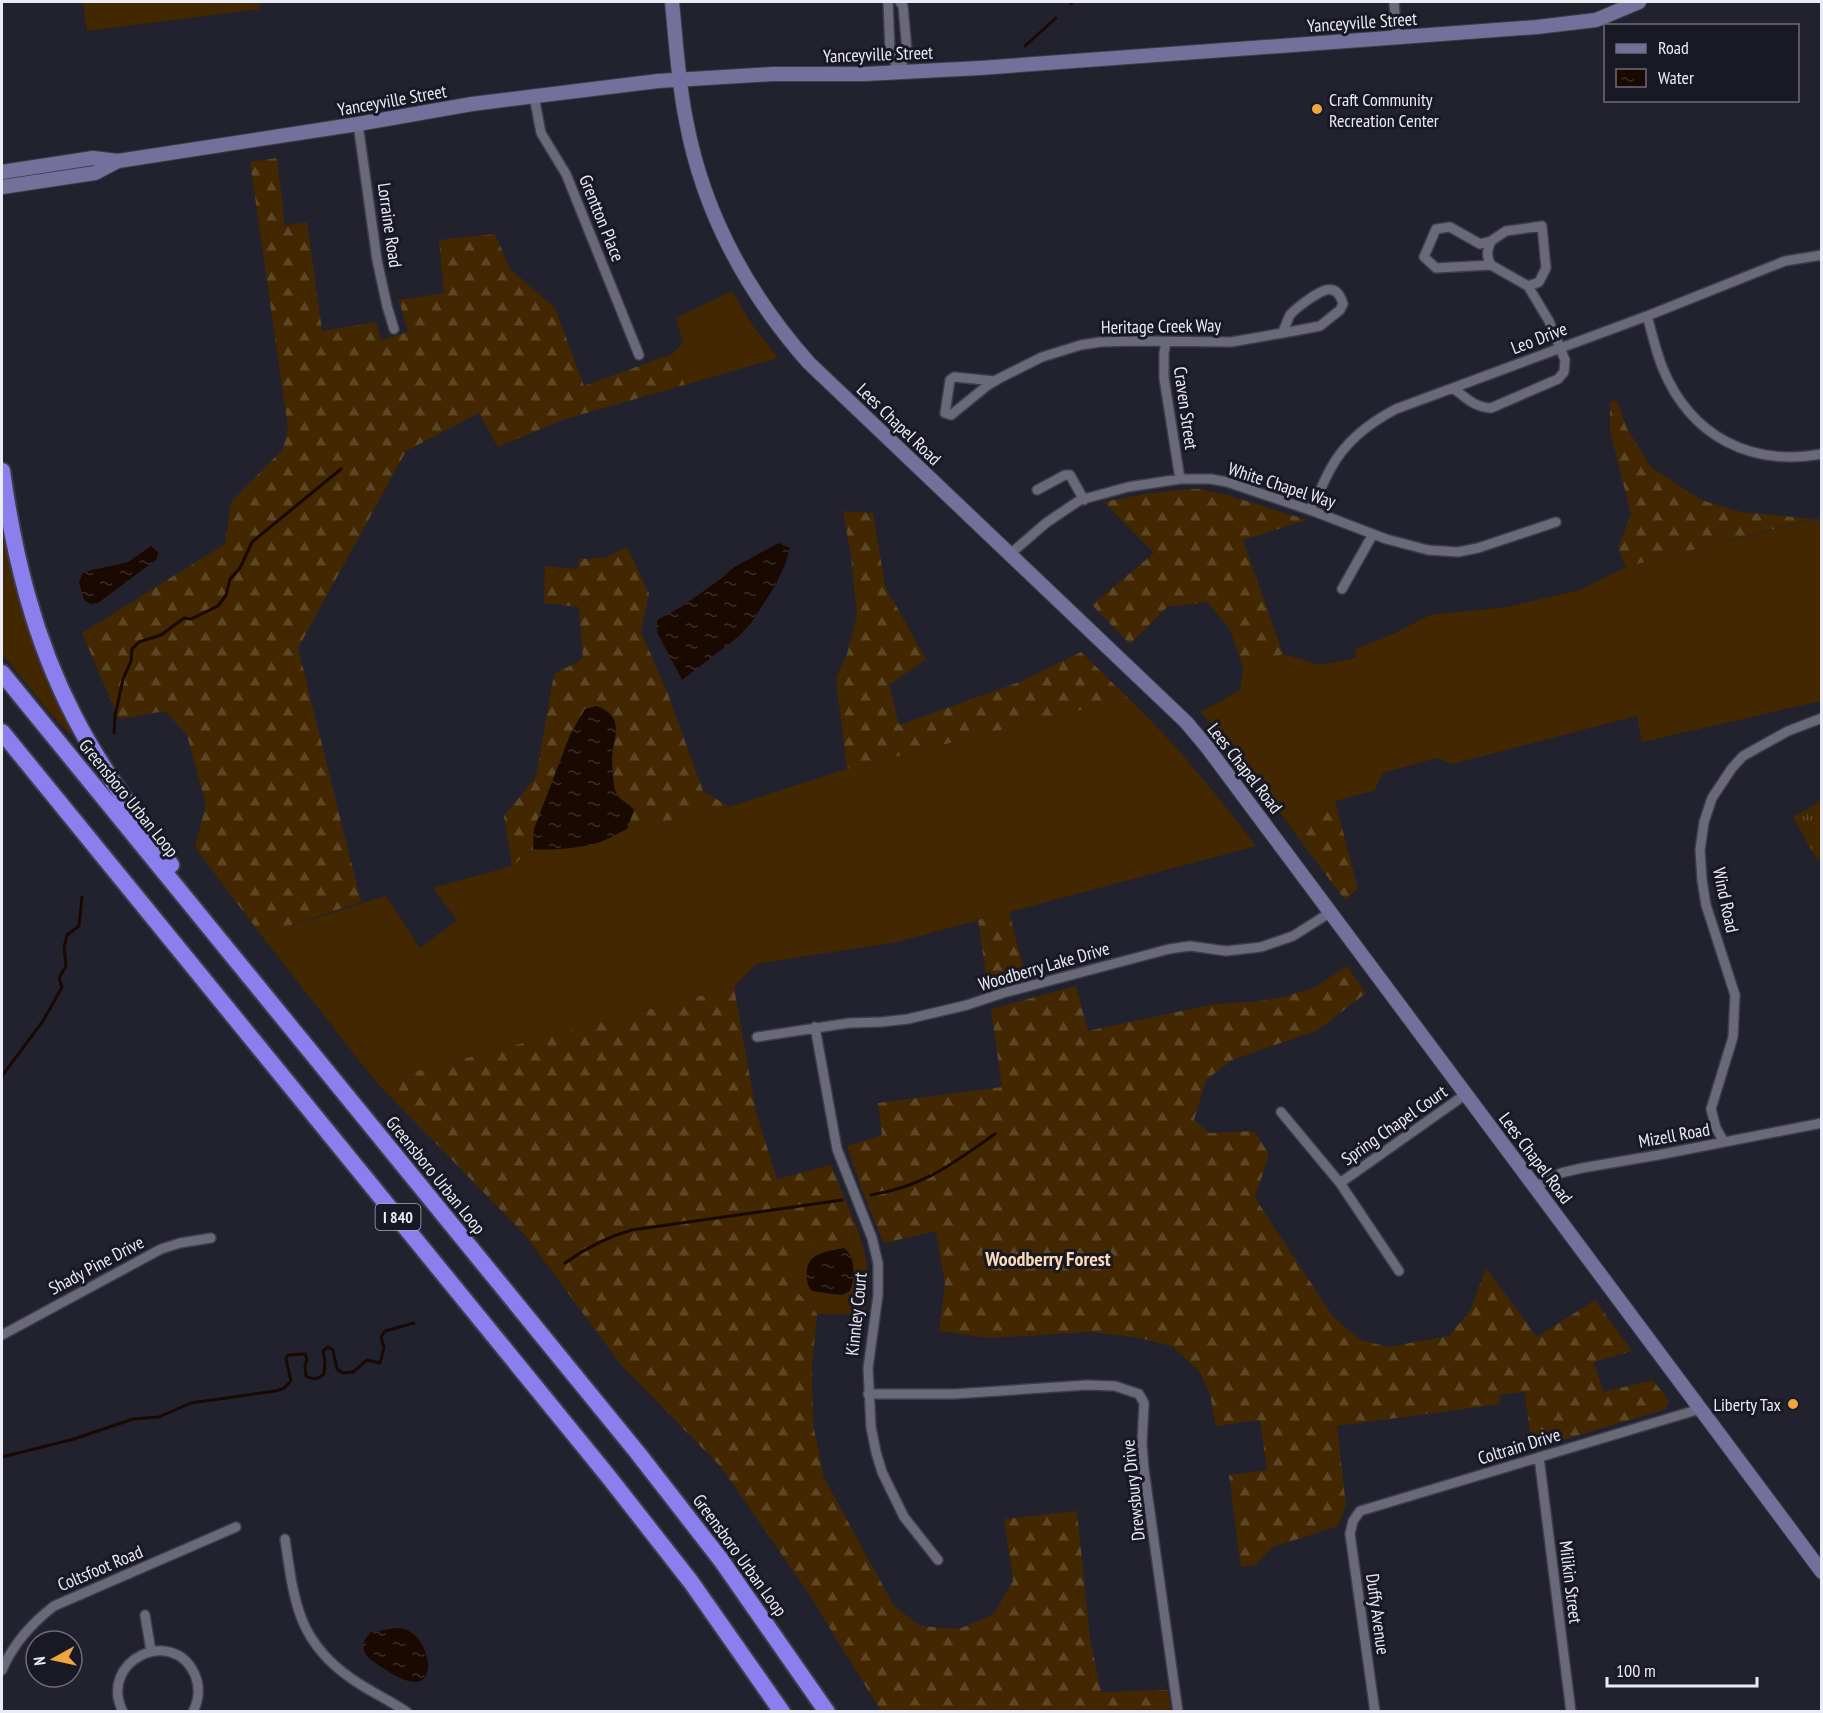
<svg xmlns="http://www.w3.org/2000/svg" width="1823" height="1713" viewBox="0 0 1823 1713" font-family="'PT Sans Narrow',sans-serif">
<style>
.grass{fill:#422700;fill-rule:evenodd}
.forest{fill:url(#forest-firs)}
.park{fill:url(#park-tufts)}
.water{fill:url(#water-ripples)}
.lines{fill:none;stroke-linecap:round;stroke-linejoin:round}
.stream{stroke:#1a0900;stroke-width:3}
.street-casing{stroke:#3d3c48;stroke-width:12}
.secondary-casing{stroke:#3d3c48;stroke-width:16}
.highway-casing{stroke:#3d3c48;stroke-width:20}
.street{stroke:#69697a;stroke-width:9}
.secondary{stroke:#73709c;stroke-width:14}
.highway{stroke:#8a7fed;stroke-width:16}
.poi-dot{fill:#f0a63f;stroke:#191825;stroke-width:2}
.labels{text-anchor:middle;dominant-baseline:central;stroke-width:6;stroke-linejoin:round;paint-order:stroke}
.shield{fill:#191825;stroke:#acacb7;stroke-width:1.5}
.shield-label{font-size:16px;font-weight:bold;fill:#ebebf5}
.street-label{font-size:18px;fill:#ebebf5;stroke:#191825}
.poi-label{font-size:18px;fill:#ebebf5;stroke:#191825;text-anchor:start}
.neighbourhood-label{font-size:20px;font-weight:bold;fill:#fadbb5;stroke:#191825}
</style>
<defs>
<pattern id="forest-firs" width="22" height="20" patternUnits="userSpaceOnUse" patternTransform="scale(1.5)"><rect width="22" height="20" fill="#422700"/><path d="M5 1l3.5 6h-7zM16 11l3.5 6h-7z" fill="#5d4626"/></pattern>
<pattern id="park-tufts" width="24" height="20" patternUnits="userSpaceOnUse" patternTransform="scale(1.5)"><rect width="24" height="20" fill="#422700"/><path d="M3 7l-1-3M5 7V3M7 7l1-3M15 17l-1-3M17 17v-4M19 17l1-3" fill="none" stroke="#5d4626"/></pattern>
<pattern id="water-ripples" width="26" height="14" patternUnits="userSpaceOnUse" patternTransform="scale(1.5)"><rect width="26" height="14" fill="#1a0900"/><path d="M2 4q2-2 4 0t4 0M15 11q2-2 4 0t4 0" fill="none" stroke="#3b2d26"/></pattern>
</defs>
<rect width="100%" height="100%" fill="#22222f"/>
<path class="grass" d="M83,2H260V9L87,31Z
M732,291L753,326L778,358L685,385L672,354L683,343L676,318Z
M1821,518V701L1642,742L1637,716L1452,764L1437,758L1382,773L1375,790L1335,801L1294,832L1249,770L1201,712L1240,690L1243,668L1283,654L1320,665L1356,658L1355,649L1389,636L1430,615L1507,607L1579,590L1626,567Z
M2,520C9,558 17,596 30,633C42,666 59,698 75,729L70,734L49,712L2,653Z
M1128,698C1176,744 1215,792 1256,846L897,942L756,964L734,987L376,1082L261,935L386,896L420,948L457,920L433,888L512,866L533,849L544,850L565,848L601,842L627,829L645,830L693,812L729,807L847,769Z
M860,1236C870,1268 869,1283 865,1315L817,1314L792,1286L797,1253ZM844,1248C858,1265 853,1275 846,1294L834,1295L813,1291C801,1277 807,1268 816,1255Z"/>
<path class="forest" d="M277,158L285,226L307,222L322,331L376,322L381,340L408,332L399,300L444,293L439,240L495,234L510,269L555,308L584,386L672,354L685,385L565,419L498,447L479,413L406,451L298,648L361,902L261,935L195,847L206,805L187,735L165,711L119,719L82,633L225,544L231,502L283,449L288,428L250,162Z
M1617,400L1626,427L1651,467L1701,500L1741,512L1813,519L1626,567L1618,549L1631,514L1610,431V402Z
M1199,489L1227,495L1307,520L1243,540L1283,654L1243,668L1230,629L1207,602L1167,607L1130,644L1092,605L1154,553L1104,502C1136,495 1166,490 1199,489Z
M843,511L873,513L885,586L926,659L889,685L899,725L1022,681L1081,652L1128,698L847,769L836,678L847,654L857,615L851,556Z
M627,547L649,593L641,632L668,694L703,791L729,807L693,812L645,830L627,829L634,810L628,803L619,798L615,792L612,758L617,728L614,721L603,709L597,706L585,709L570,735L534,829L533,849L512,866L504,816L536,777L554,674L583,659L579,607L544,603L545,566L578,569L579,559L605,558Z
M1335,801L1358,889L1345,900L1294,832Z
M1009,912L1026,978L988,988L978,920Z
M1347,966L1366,993L1318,1030L1232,1060L1206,1080L1194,1120L1209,1133L1254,1131L1269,1154L1255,1198L1334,1318L1361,1340L1388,1347L1449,1336L1470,1311L1486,1268L1537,1337L1595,1300L1632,1351L1594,1362L1603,1392L1653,1380L1669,1401L1666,1409L1532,1449L1525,1392L1499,1395L1500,1404L1337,1426L1346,1506L1338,1526L1273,1547L1256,1565L1241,1567L1229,1475L1267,1470L1260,1420L1216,1426L1210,1394L1199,1371L1173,1347L1140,1338L1090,1332L989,1338L939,1331L945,1284L936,1231L884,1243L863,1193L847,1146L882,1135L878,1103L1002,1087L991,1009L1076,986L1088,1031L1214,1004L1252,1002L1284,997L1315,987Z
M734,987L756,1112L777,1179L831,1165L860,1236L798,1253L792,1286L817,1314L812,1367L813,1424L824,1478L894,1606L920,1626L959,1629L994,1614L1013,1581L1004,1519L1077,1511L1090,1638L1101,1692L1168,1690L1171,1711H881L807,1591L721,1467L622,1366L525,1235L376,1082Z"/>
<path class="park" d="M1821,801V858L1817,860L1793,817Z"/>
<path class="water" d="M779,543L790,548L785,565L775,586L752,622L738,637L682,680L657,632V620L681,607L722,578L734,567Z
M151,546L158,552L157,559L98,603L91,604L84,600L79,582L83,572L128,562Z
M597,706C626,718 613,735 612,758C612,767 613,781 615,790C617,799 628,803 634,810L627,829C618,833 609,839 600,842C582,848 552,851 533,849L534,829L570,735L585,709Z
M844,1248C856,1257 855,1278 850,1291L842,1295L812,1291C808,1287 808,1284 807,1278C804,1253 825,1252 844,1248Z
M397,1628C413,1629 421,1639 426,1654C427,1658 429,1663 428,1668C425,1695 395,1676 383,1668C377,1664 369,1660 365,1653C361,1645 365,1638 371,1632Z"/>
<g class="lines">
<path class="stream" d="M1071,4L1073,2
M1025,46L1056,18
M114,733L115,716L123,679L131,661L132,649L139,642L161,635L184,618L191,619L218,606L226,595L230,579L240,568L252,542L341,469
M2,1076L43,1021L62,987L59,978L66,966L64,947L67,935L79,926L82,897
M871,1195C925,1186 952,1164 995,1134
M565,1263C586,1248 606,1237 632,1230L842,1200
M2,1457L74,1439L133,1419L159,1417L191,1403L276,1391L284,1388L291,1381L286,1359L288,1355L305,1354L307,1359L305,1366L306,1376C313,1380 317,1380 324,1374L325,1361L323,1351L328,1347L333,1350L337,1369L343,1373L353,1372L367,1360L380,1363L384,1347L381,1337L385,1331L414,1323"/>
<defs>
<path id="street" d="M888,2L890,51L899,72
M1394,2L1397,38
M899,72L907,50L903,6L900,2
M534,96L541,133L566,174L639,355
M358,124L377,260L387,306L394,329
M1491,241C1487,251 1486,256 1491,265
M1647,316C1652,333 1656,352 1663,369C1691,436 1750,467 1822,454
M1166,342L1164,353V378L1180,479
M995,381L954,377L950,380L945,413L951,415L988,385L1000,378L1042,357L1081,345L1100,342L1140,341L1231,342L1294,331L1320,326L1340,310L1343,304C1336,279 1319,292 1305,302C1300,306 1294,310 1290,315C1287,321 1285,328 1282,333
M1453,388C1466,398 1474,407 1491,408L1558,379L1564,372L1565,360L1549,321L1528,286L1491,265L1436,268L1424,257L1436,229L1450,227L1480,244L1491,241L1506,231L1542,226L1546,268L1539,282L1528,286
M1037,490L1065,475H1070L1084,500
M1310,510C1318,497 1323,482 1331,468C1345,442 1369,423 1396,409L1647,316L1785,261L1822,255
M1010,554L1046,523L1080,500L1128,487L1180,479H1211L1227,482L1310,510L1386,539L1428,550L1458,552L1478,548L1556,522
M1342,589L1373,534
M815,1027L837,1149L872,1238L878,1263V1295L868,1368L871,1427L876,1452L882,1472L904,1517L938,1560
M757,1037L849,1023L881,1022L908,1019L967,1005L1003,993L1169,949L1190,946L1226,951L1261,947L1293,936L1331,912
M1281,1112L1340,1183L1399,1271
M1724,1142L1716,1128L1711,1109L1733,1037L1735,995L1706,905L1702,880L1700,850L1704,822L1712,798L1732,768L1743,756L1788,731L1822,718
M1340,1183L1466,1094
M1535,1187L1561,1173L1582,1168L1658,1155L1822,1123
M2,1335L161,1249L180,1243L211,1238
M868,1394H954L1087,1385L1115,1386L1139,1394L1144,1403L1142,1444L1144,1469L1178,1712
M1539,1457L1571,1712
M285,1539C294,1600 297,1641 352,1679C369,1691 389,1700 407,1712
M145,1615L151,1651
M2,1670C13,1644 32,1623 54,1606L236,1527
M123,1712C97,1660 174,1625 195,1675C200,1687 199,1700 193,1712
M1375,1712L1350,1534L1353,1521L1360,1511L1700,1409"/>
<path id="secondary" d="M672,2C676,41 678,81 686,120C703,212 748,294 809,363L1165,702L1186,722L1207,747L1822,1572
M2,172L93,158L118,161L358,124L472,104L658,81L773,74H865L980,68L1537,27L1596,20L1639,2
M2,187L95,173L118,161"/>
<path id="highway" d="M2,471C14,556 34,639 74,716C101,769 137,816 171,865
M2,673L637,1452L721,1560L827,1712
M2,732L608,1476L691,1582L782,1712"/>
</defs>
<use href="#street" class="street-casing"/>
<use href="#secondary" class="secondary-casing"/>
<use href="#highway" class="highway-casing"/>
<use href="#street" class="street"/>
<use href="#secondary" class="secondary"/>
<use href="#highway" class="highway"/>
</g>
<g class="poi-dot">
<circle cx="1317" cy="109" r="6"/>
<circle cx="1793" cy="1404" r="6"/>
</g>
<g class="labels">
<rect class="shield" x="375.5" y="1204" width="45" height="26" rx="4.5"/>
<g class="shield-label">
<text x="398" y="1217">I 840</text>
</g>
<g class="street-label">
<text transform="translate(1362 22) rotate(-4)">Yanceyville Street</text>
<text transform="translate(878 54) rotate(-2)">Yanceyville Street</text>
<text transform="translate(392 100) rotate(-10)">Yanceyville Street</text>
<text transform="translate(602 218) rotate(68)">Grentton Place</text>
<text transform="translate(390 225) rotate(82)">Lorraine Road</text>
<text transform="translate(1161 326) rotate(-1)">Heritage Creek Way</text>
<text transform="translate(1539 338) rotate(-21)">Leo Drive</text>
<text transform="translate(1186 408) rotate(82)">Craven Street</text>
<text transform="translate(899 424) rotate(44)">Lees Chapel Road</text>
<text transform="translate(1282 485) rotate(18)">White Chapel Way</text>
<text transform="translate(1245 768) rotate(52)">Lees Chapel Road</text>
<text transform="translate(129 798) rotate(51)">Greensboro Urban Loop</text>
<text transform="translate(1726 900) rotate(78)">Wind Road</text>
<text transform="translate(1044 966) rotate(-16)">Woodberry Lake Drive</text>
<text transform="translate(1394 1125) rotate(-35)">Spring Chapel Court</text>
<text transform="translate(1674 1135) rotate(-10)">Mizell Road</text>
<text transform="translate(1536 1158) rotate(53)">Lees Chapel Road</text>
<text transform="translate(436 1175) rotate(51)">Greensboro Urban Loop</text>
<text transform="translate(96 1265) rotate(-28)">Shady Pine Drive</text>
<text transform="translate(856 1314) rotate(-84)">Kinnley Court</text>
<text transform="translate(1519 1446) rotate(-17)">Coltrain Drive</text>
<text transform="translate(1133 1490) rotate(-96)">Drewsbury Drive</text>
<text transform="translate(740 1555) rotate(54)">Greensboro Urban Loop</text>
<text transform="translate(100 1568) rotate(-23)">Coltsfoot Road</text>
<text transform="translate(1571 1582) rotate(83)">Milikin Street</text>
<text transform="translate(1378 1614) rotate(82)">Duffy Avenue</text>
</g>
<g class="poi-label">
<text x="1329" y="99">Craft Community<tspan x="1329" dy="21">Recreation Center</tspan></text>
<text x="1781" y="1404" text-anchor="end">Liberty Tax</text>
</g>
<g class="neighbourhood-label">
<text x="1048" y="1259">Woodberry Forest</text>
</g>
</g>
<rect width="1823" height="1713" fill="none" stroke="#ebebf5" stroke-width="6"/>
<rect x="1604" y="24" width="195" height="78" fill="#191825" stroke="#6d6c78" stroke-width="1.5"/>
<rect x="1616" y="44" width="30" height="9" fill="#73709c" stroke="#6d6c78" stroke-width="1.5"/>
<text x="1658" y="54" font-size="18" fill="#ebebf5">Road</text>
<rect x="1616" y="69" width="30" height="18" fill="url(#water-ripples)" stroke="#6d6c78" stroke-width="1.5"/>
<text x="1658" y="84" font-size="18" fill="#ebebf5">Water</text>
<g transform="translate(54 1659) rotate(262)"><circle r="28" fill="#191825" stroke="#6d6c78" stroke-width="1.5"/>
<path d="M0-4.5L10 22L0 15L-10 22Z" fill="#f0a63f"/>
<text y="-9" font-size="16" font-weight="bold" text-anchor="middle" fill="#ebebf5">N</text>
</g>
<path d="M1607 1677v9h150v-9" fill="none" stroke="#ebebf5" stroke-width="3"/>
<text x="1616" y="1677" font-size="18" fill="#ebebf5" stroke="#191825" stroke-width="4.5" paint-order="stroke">100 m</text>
</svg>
